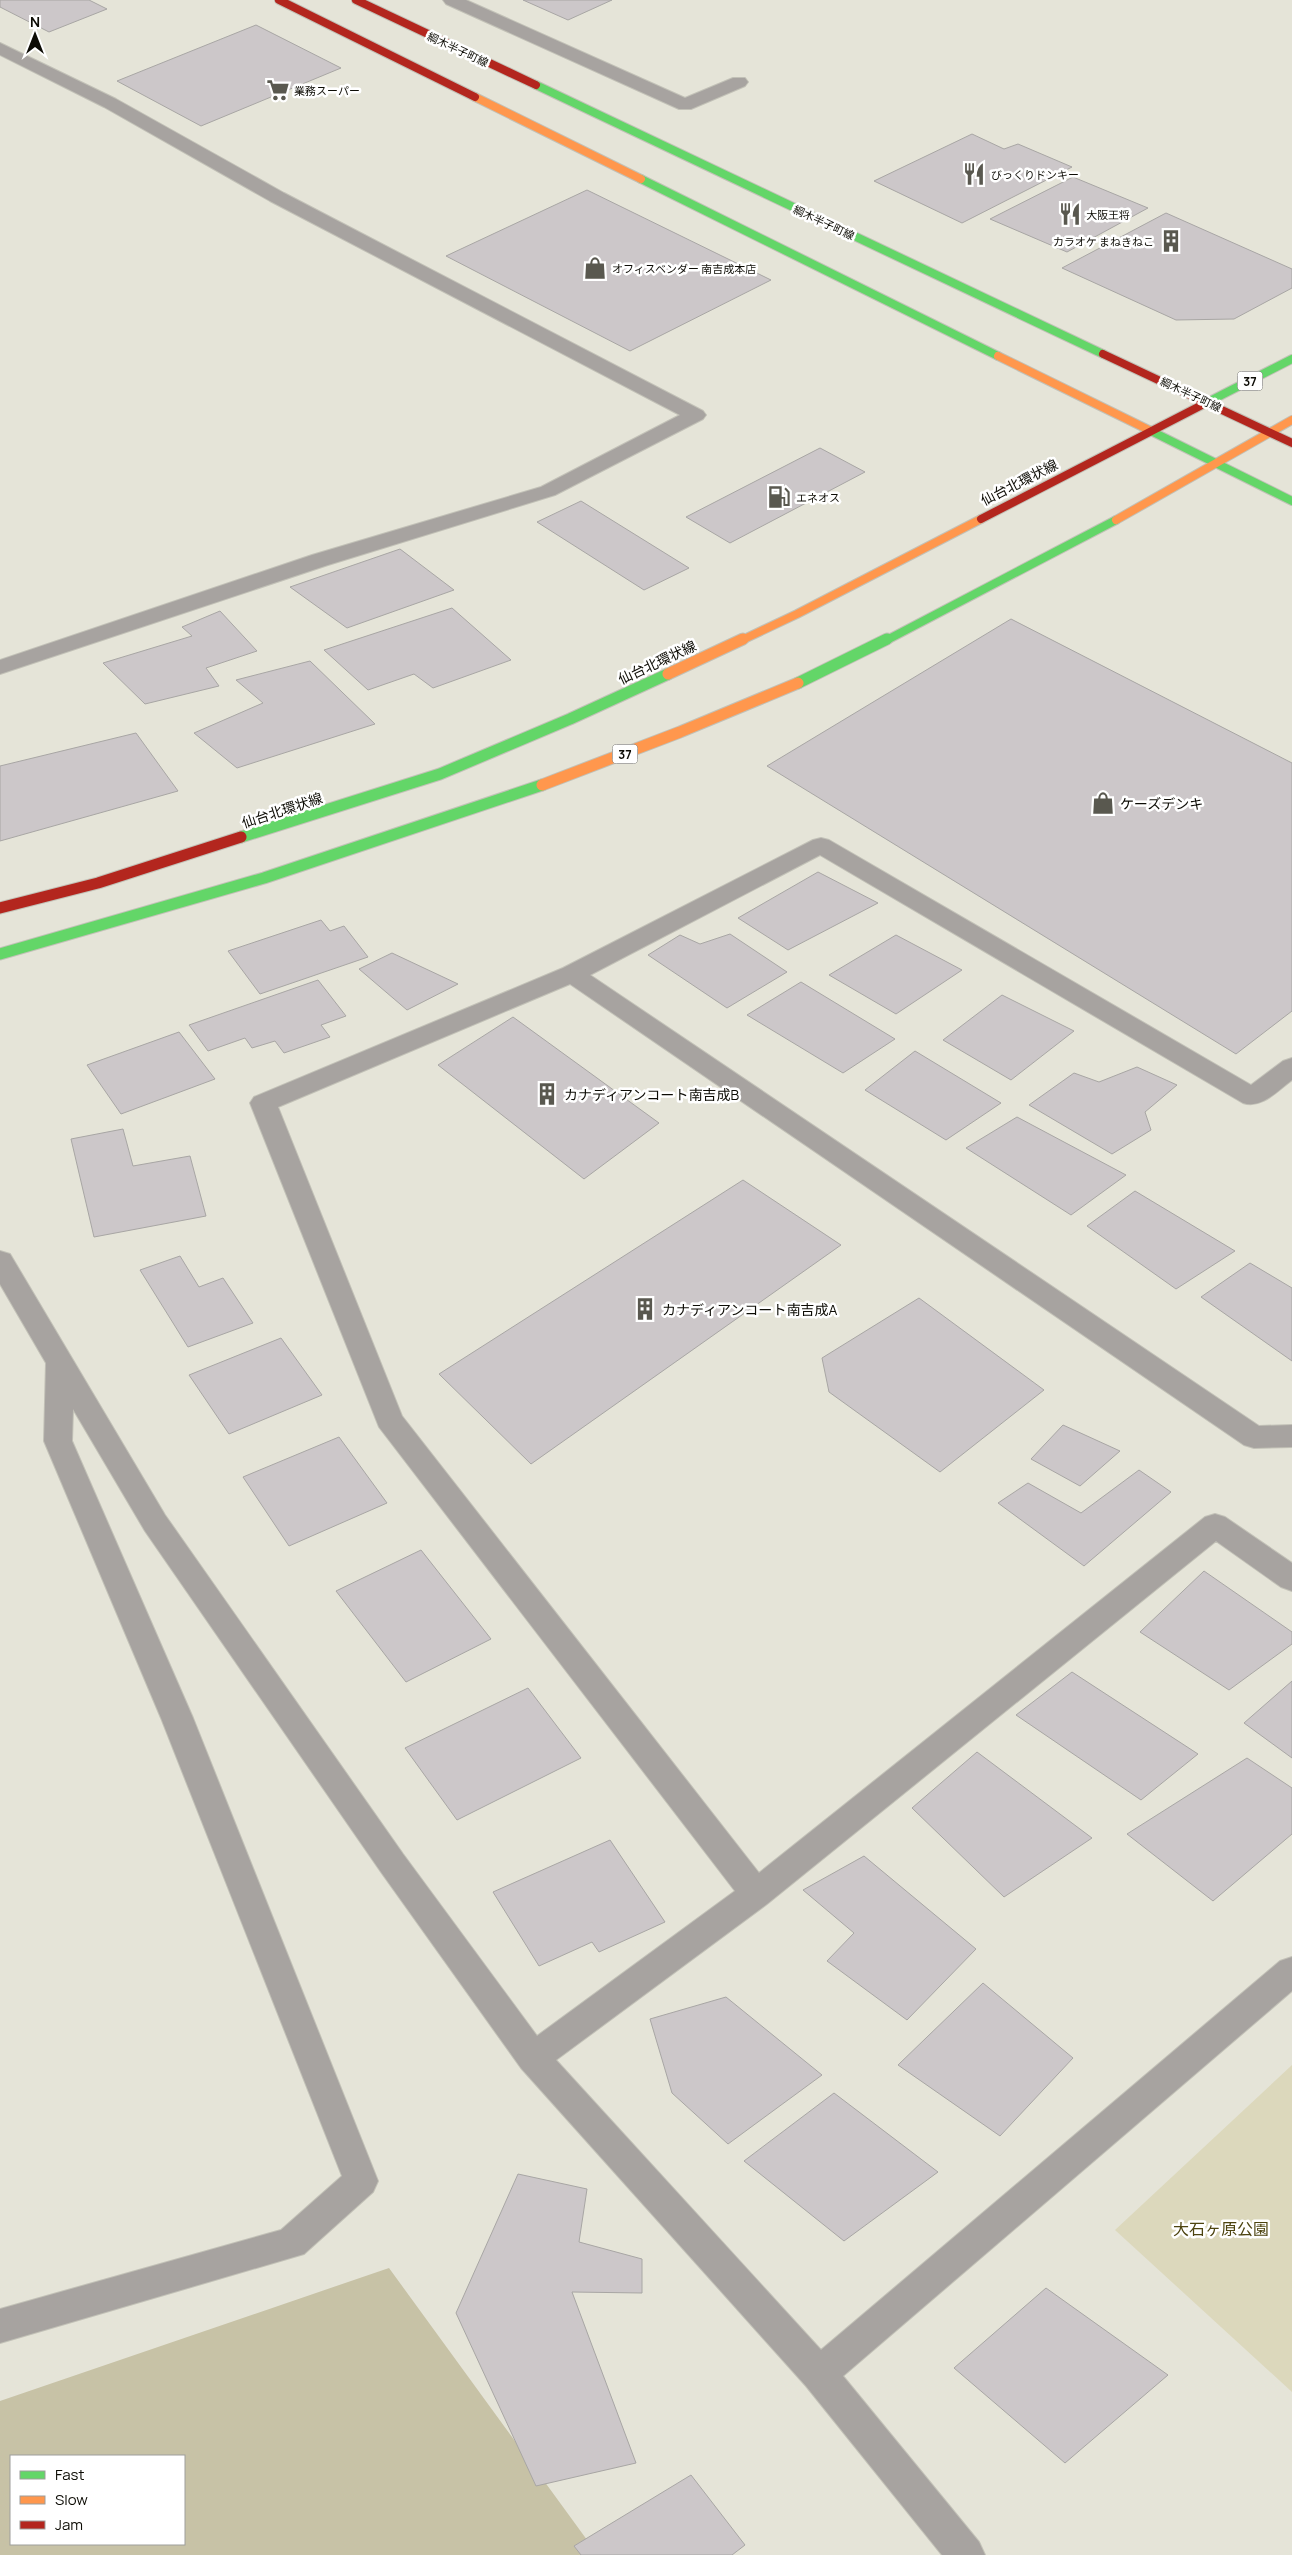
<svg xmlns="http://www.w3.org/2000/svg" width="1292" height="2555" viewBox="0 0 1292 2555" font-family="Manrope,'Noto Sans JP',sans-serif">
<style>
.green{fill:#dcd8bc}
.forest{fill:#c7c2a6;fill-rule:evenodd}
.building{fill:#ccc7c9;stroke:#a8a6a4}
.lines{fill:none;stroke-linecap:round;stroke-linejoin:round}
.lane-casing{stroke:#c2c1b7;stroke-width:2}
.street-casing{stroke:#c2c1b7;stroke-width:2}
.fast-far1-casing{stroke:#c2c1b7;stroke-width:10}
.fast-casing{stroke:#c2c1b7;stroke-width:13}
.slow-far1-casing{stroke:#c2c1b7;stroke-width:10}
.slow-casing{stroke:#c2c1b7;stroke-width:13}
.jam-far1-casing{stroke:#c2c1b7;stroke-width:10}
.jam-casing{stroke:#c2c1b7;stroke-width:13}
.lane{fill:#a7a3a0;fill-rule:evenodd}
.street{fill:#a7a3a0;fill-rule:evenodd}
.fast-far1{stroke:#63d668;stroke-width:8}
.fast{stroke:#63d668;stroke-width:11}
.slow-far1{stroke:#ff974d;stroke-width:8}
.slow{stroke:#ff974d;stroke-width:11}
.jam-far1{stroke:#b3261e;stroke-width:8}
.jam{stroke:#b3261e;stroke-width:11}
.labels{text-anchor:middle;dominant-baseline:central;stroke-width:5;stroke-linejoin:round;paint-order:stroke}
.far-street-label{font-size:11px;fill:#0d0c05;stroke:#fff}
.far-poi-label{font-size:11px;fill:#0d0c05;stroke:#fff;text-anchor:start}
.shield{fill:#fff;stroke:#565550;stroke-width:1}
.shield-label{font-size:12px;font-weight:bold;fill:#0d0c05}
.street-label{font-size:14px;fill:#0d0c05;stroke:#fff}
.poi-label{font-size:14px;fill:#0d0c05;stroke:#fff;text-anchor:start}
.near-park-label{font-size:16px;fill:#4d4410;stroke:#fff}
</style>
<rect width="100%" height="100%" fill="#e5e4d8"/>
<path class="green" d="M1292,2065V2392L1115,2230Z"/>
<path class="forest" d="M389,2268L598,2555H0V2401ZM11,2456H184V2544H11Z"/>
<path class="building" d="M0,0H89L107,9L49,32L0,7Z
M523,0H612L568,20Z
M256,25L341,68L201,126L117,81Z
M972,134L1004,149L1018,144L1072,167L962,223L874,181Z
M1073,177L1148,208L1067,252L990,219Z
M587,190L771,280L630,351L446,256Z
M1166,213L1292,269V288L1234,319L1176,320L1062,268Z
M820,448L865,472L730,543L686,517Z
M581,501L689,568L644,590L537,522Z
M400,549L454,590L347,628L290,587Z
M452,608L511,660L433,688L414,674L368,690L324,650Z
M220,611L257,651L206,668L219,686L145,704L103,663L192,636L182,627Z
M1011,619L1292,763V1011L1236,1054L767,766Z
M310,661L375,724L237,768L194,733L263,703L236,680Z
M136,733L178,791L0,841V766Z
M818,872L878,903L788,950L738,918Z
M321,920L330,931L344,926L368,957L260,994L228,951Z
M730,934L787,972L727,1008L648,955L680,935L700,944Z
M896,935L962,970L896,1014L829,975Z
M392,953L458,984L407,1010L359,969Z
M318,980L346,1016L321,1025L330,1037L284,1053L275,1041L252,1048L245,1038L208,1051L189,1025Z
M801,982L895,1039L843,1073L747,1015Z
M1002,995L1074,1031L1011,1080L943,1040Z
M513,1017L659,1123L584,1179L438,1065Z
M179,1032L215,1079L121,1114L87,1065Z
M915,1051L1001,1103L946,1140L865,1090Z
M1137,1067L1177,1085L1145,1112L1151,1130L1112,1154L1029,1105L1074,1073L1099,1082Z
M1017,1117L1126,1175L1071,1215L966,1148Z
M123,1129L133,1166L190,1156L206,1216L94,1237L71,1139Z
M743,1180L841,1245L531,1464L439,1374Z
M1135,1191L1235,1251L1176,1289L1087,1226Z
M180,1256L199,1287L223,1278L253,1323L188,1347L140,1270Z
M1250,1263L1292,1288V1361L1201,1297Z
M919,1298L1044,1390L940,1472L829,1392L822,1358Z
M281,1338L322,1395L229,1434L189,1375Z
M1063,1425L1120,1451L1080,1486L1031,1459Z
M339,1437L387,1503L289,1546L243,1477Z
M1139,1470L1171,1492L1084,1566L998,1503L1028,1483L1081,1513Z
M421,1550L491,1639L406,1682L336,1591Z
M1204,1571L1292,1632V1644L1229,1690L1140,1632Z
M1072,1672L1198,1754L1141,1800L1016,1715Z
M1292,1681V1758L1244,1723Z
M528,1688L581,1758L457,1820L405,1748Z
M977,1752L1092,1838L1004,1897L912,1808Z
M1247,1758L1292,1788V1834L1213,1901L1127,1834Z
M610,1840L665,1922L599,1952L592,1942L539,1966L493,1892Z
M864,1856L976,1949L907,2020L827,1961L854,1933L803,1890Z
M983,1983L1073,2058L1000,2136L898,2065Z
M726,1997L822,2075L728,2144L672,2093L650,2019Z
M834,2093L938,2172L844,2241L744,2161Z
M518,2174L587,2189L579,2242L642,2259V2293L572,2292L636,2463L536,2486L456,2313Z
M1046,2288L1168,2375L1065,2463L954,2368Z
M691,2475L745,2545L732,2555H581L574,2546Z"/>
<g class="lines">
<defs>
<path id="lane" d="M443,0H466L685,98L733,78H745L748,82L745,86L691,109H679L446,4Z"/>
<path id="street" d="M0,43L116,99L284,193L703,411L706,415L703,419L555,495L328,565L0,674V660L312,555L541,487L680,415L270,201L104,107L0,55Z
M821,838L829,840L1251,1085L1283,1061L1292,1058V1080C1277,1091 1262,1109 1243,1103L820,855L590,975L1259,1426L1292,1425V1447L1254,1448L1244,1445L570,984L278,1107L402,1416L759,1873L1205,1517L1215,1514L1225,1517L1292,1563V1591L1281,1587L1216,1541L767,1904L556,2060L821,2350L1280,1961L1292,1957V1991L843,2376L979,2542L985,2555H942L806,2386L521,2068L381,1872L145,1531L73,1409L72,1441L193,1718L378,2181L373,2192L304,2254L0,2343V2309L281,2230L342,2176L161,1718L44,1441L46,1363L0,1284V1251L10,1254L165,1515L403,1854L537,2036L735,1891L379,1427L250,1103L254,1097L563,968L813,840Z"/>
<path id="fast-far1" d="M536,85L1103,354
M641,179L998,356
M1202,405L1292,359
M1151,431L1292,501
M885,641L1116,520"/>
<path id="fast" d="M798,683L887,639
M241,837L440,774L570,719L668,674
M0,954L264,878L542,785"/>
<path id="slow-far1" d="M475,97L641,179
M998,356L1151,431
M1116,520L1292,420
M740,641L797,614L981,519"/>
<path id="slow" d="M668,674L743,639
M542,785L680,732L798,683"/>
<path id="jam-far1" d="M279,0L475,97
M356,0L536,85
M1103,354L1292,443
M981,519L1202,405"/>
<path id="jam" d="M0,908L98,883L241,837"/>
</defs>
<use href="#lane" class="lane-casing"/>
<use href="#street" class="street-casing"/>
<use href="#fast-far1" class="fast-far1-casing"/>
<use href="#fast" class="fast-casing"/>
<use href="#slow-far1" class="slow-far1-casing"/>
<use href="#slow" class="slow-casing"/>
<use href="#jam-far1" class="jam-far1-casing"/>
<use href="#jam" class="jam-casing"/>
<use href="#lane" class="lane"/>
<use href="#street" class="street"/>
<use href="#fast-far1" class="fast-far1"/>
<use href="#fast" class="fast"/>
<use href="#slow-far1" class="slow-far1"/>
<use href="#slow" class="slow"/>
<use href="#jam-far1" class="jam-far1"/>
<use href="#jam" class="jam"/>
</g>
<defs>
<symbol id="supermarket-bare" viewBox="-9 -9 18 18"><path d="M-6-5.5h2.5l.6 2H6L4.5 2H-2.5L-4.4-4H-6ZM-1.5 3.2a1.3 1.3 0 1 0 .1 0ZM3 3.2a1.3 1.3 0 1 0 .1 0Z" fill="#59584f" stroke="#fff" stroke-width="2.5" paint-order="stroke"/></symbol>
<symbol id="restaurant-bare" viewBox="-9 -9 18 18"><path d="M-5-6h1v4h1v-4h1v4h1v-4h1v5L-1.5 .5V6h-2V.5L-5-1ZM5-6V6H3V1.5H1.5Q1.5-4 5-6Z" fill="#59584f" stroke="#fff" stroke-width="2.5" paint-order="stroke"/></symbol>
<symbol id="building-bare" viewBox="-9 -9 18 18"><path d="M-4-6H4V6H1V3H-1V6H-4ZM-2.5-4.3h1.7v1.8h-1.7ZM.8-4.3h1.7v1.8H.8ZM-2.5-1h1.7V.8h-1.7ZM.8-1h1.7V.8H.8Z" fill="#59584f" stroke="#fff" stroke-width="2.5" paint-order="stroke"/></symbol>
<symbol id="shop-bare" viewBox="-9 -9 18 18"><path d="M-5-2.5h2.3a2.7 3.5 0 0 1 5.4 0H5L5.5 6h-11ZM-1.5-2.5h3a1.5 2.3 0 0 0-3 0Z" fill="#59584f" stroke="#fff" stroke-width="2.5" paint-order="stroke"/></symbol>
<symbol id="fuel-bare" viewBox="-9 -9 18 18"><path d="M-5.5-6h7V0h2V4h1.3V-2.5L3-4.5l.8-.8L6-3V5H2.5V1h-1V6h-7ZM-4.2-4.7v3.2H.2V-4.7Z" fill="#59584f" stroke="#fff" stroke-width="2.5" paint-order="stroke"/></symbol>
</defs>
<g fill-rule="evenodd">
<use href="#supermarket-bare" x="262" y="74" width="32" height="32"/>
<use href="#restaurant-bare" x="958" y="158" width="32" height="32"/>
<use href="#restaurant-bare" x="1054" y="198" width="32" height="32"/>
<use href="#building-bare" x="1155" y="225" width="32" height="32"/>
<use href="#shop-bare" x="579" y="252" width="32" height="32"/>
<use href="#fuel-bare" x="763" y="481" width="32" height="32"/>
<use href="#shop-bare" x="1087" y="787" width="32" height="32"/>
<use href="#building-bare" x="531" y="1078" width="32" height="32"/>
<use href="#building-bare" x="629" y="1293" width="32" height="32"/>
</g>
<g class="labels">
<g class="far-street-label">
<text transform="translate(458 49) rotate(25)">綱木半子町線</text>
<text transform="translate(824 222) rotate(25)">綱木半子町線</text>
<text transform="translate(1191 394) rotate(25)">綱木半子町線</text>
</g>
<g class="far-poi-label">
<text x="294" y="90">業務スーパー</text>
<text x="991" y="174">びっくりドンキー</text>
<text x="1086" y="214">大阪王将</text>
<text x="1154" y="241" text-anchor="end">カラオケ まねきねこ</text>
<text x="612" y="268">オフィスベンダー 南吉成本店</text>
<text x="796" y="497">エネオス</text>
</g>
<g class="shield">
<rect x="1237.5" y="371.5" width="25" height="19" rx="4"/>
<rect x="612.5" y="744.5" width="25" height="19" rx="4"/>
</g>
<g class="shield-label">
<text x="1250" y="381">37</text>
<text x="625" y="754">37</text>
</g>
<g class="street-label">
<text transform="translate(1019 482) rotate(-27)">仙台北環状線</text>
<text transform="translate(657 662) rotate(-25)">仙台北環状線</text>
<text transform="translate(282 810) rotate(-18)">仙台北環状線</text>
</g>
<g class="poi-label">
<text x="1120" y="803">ケーズデンキ</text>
<text x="564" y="1094">カナディアンコート南吉成B</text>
<text x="662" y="1309">カナディアンコート南吉成A</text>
</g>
<g class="near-park-label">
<text x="1221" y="2229">大石ヶ原公園</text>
</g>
</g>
<rect x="10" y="2455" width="175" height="90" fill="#ffffff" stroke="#9e9e9b"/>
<rect x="20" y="2471" width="25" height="8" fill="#63d668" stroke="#9e9e9b"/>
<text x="55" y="2480" font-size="15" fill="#0d0c05">Fast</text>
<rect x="20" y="2496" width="25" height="8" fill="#ff974d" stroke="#9e9e9b"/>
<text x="55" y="2505" font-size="15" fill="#0d0c05">Slow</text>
<rect x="20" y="2521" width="25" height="8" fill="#b3261e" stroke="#9e9e9b"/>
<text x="55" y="2530" font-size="15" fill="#0d0c05">Jam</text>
<g transform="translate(35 35)" stroke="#ffffff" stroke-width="4" paint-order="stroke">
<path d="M0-4L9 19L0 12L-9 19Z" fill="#0d0c05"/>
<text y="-8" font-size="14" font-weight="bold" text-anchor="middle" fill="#0d0c05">N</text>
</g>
</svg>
